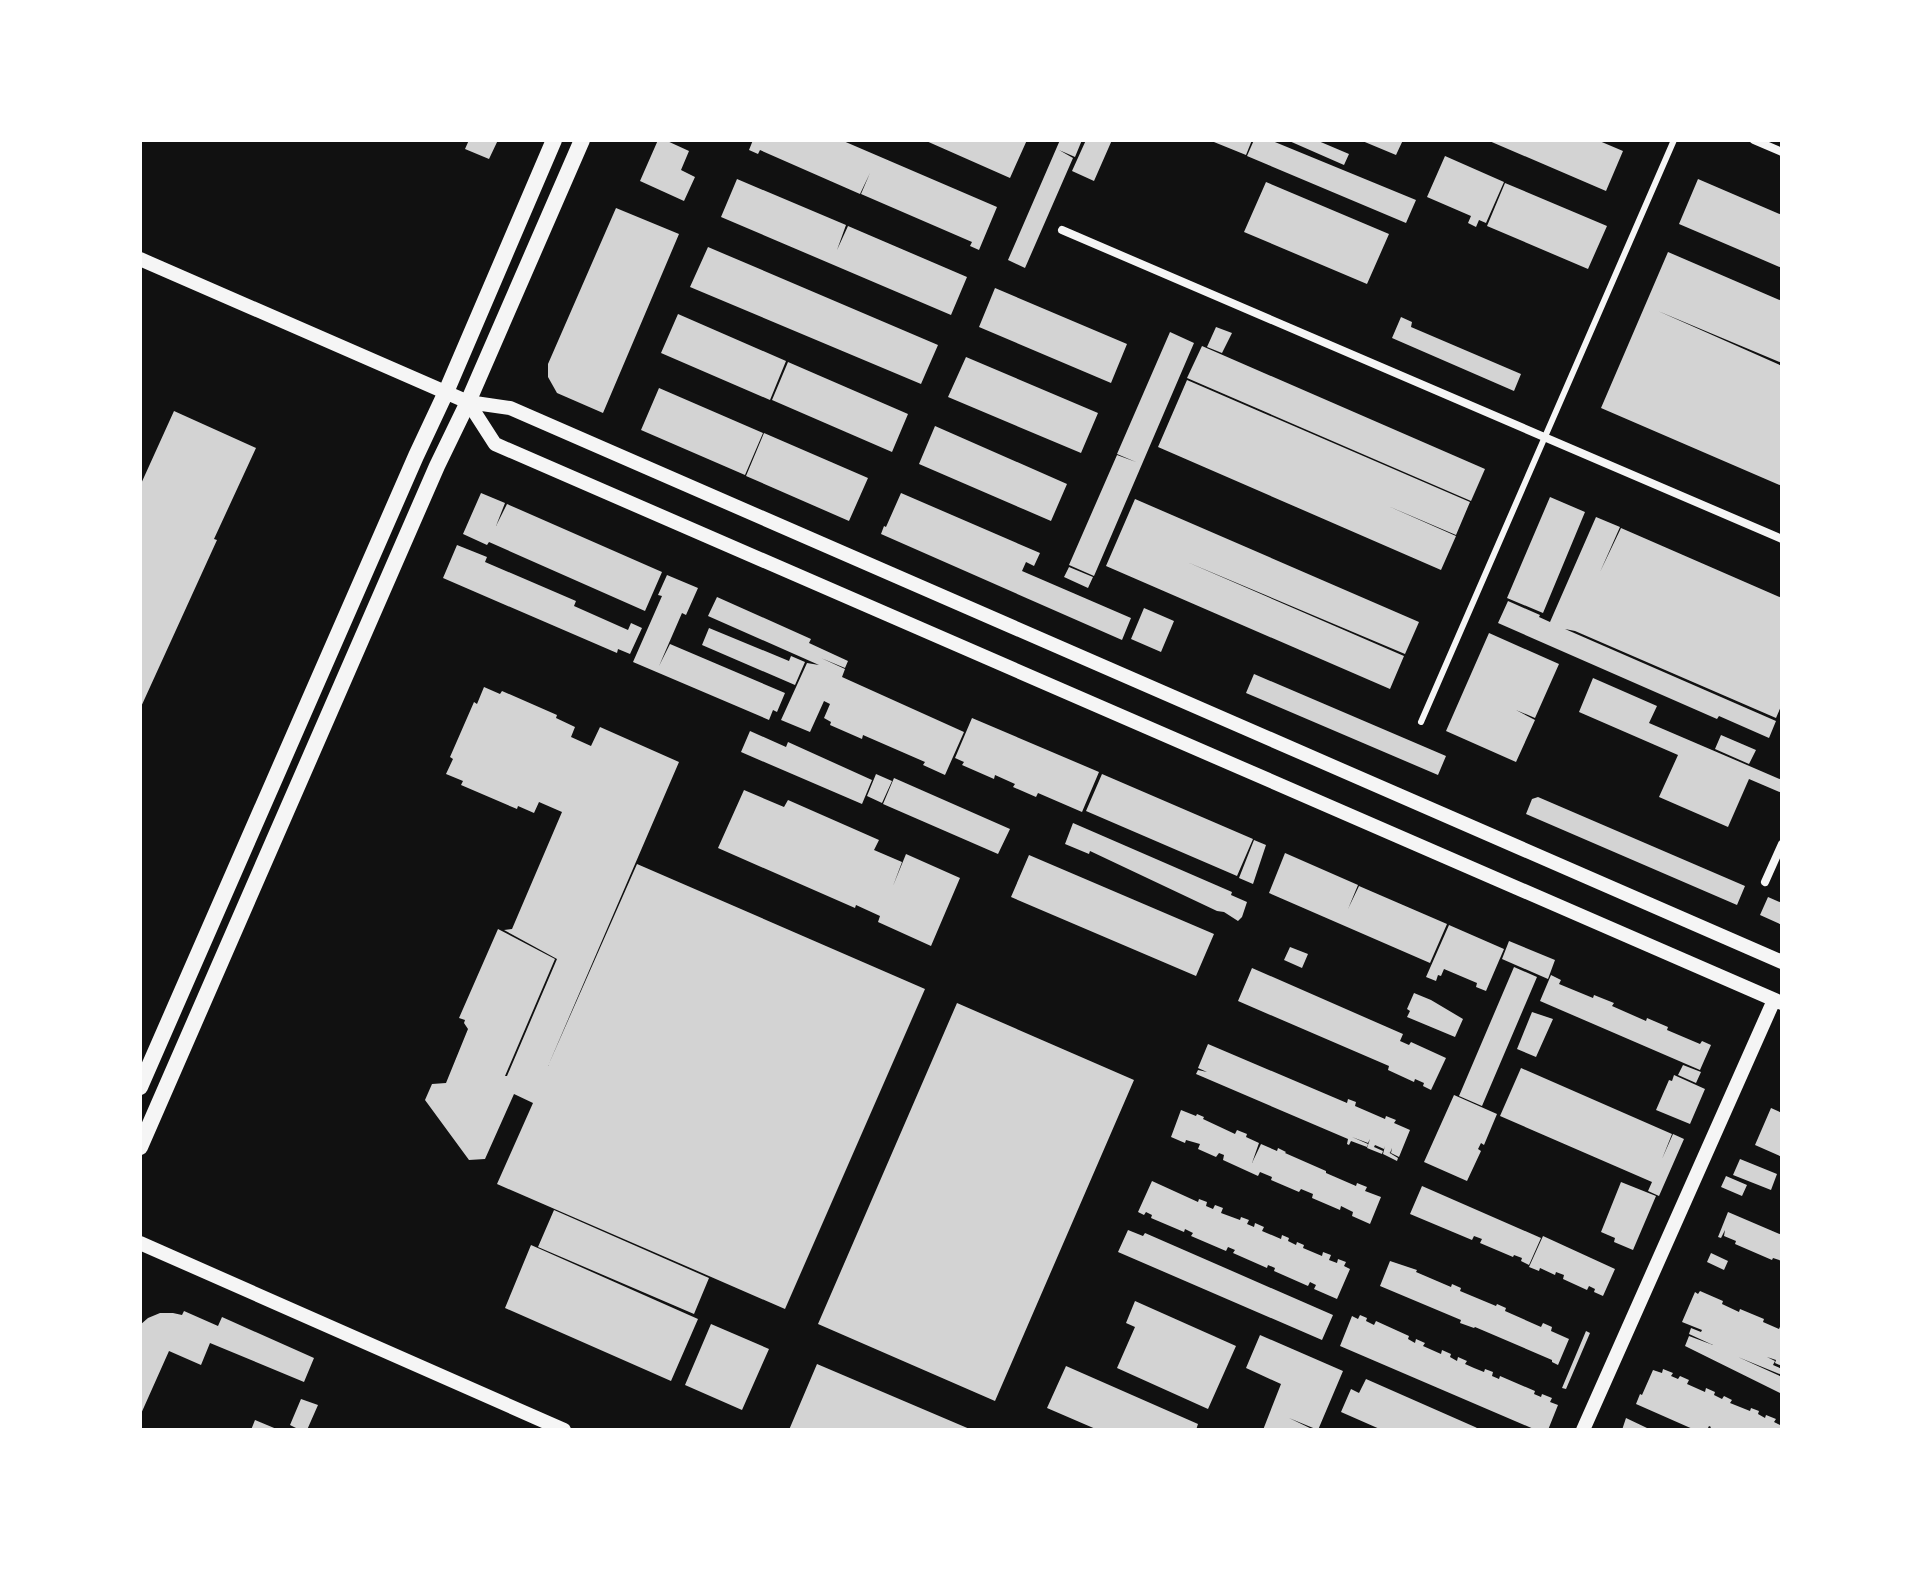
<svg xmlns="http://www.w3.org/2000/svg" width="1922" height="1570" viewBox="0 0 1922 1570" font-family="'Varela Round',sans-serif">
<style>
.building{fill:#d3d3d3}
.lines{fill:none;stroke-linecap:round;stroke-linejoin:round}
.service{stroke:#f5f5f5;stroke-width:6}
.minor{stroke:#f5f5f5;stroke-width:8}
.tertiary{stroke:#f5f5f5;stroke-width:14}
.secondary{stroke:#f5f5f5;stroke-width:16}
</style>
<rect width="100%" height="100%" fill="#111"/>
<path class="building" d="M469,140H498L489,159L465,149Z
M658,140H665L689,151L681,170L695,177L684,201L640,181Z
M753,140H841L997,207L979,250L970,246L972,242L861,194L870,173L860,194L760,150L758,154L749,150Z
M924,140H1027L1010,178Z
M1060,140H1082L1075,157L1059,150L1073,158L1025,268L1008,260Z
M1086,140H1112L1094,181L1072,171Z
M1209,140H1252L1246,155Z
M1254,140H1270L1416,200L1406,223L1247,156Z
M1287,140H1316L1349,154L1344,165Z
M1360,140H1403L1396,155Z
M1487,140H1597L1623,151L1606,191Z
M1445,156L1504,182L1486,223L1479,220L1476,227L1468,223L1471,216L1427,197Z
M737,179L846,225L837,250L848,226L967,277L951,315L721,217Z
M1698,179L1782,215V268L1679,224Z
M1266,182L1389,234L1367,284L1244,232Z
M1505,183L1607,226L1588,269L1487,226Z
M616,208L679,234L603,413L557,393L548,377V364Z
M708,247L938,345L921,384L690,287Z
M1668,252L1782,301V363L1658,311L1782,366V486L1601,408Z
M995,288L1127,344L1111,383L979,327Z
M678,314L786,361L770,400L661,353Z
M1401,317L1412,322L1411,327L1521,374L1514,391L1392,338Z
M1216,327L1232,333L1222,353L1207,347Z
M1170,332L1194,343L1094,576L1069,565L1117,455L1136,462L1117,454Z
M1202,346L1485,469L1471,501L1187,378Z
M966,357L1098,413L1081,453L948,397Z
M788,362L908,414L892,452L772,400Z
M1187,380L1470,502L1456,535L1388,506L1456,536L1441,570L1158,447Z
M659,388L763,433L745,475L641,430Z
M174,411L256,448L214,539L217,540L140,709V486Z
M935,426L1067,484L1051,521L919,464Z
M764,433L868,478L849,521L746,476Z
M481,493L505,503L496,526L507,504L662,572L645,611L489,542L487,545L463,534Z
M901,493L1040,553L1034,566L1026,562L1022,571L1131,618L1122,640L881,534L884,526L886,527Z
M1550,497L1585,512L1543,613L1507,598Z
M1135,499L1419,622L1405,654L1187,562L1404,656L1390,689L1106,566Z
M1596,517L1620,527L1600,572L1621,528L1782,598V704L1776,718L1575,631L1565,629L1776,721L1769,738L1719,716L1717,719L1498,623L1508,601L1540,615L1539,617L1550,622Z
M457,545L487,557L485,562L576,601L574,606L628,630L631,623L642,628L630,654L618,649L617,653L443,578Z
M1069,567L1093,577L1088,588L1064,577Z
M667,575L698,588L686,615L682,613L659,666L670,644L785,693L777,712L773,710L769,720L633,662L662,596L658,595Z
M717,597L811,639L809,643L848,661L845,668L821,658L845,669L842,677L964,732L945,775L923,765L925,762L863,735L862,739L830,725L831,722L824,718L830,704L824,701L810,732L781,720L807,663L819,665L708,616Z
M1144,608L1174,621L1161,652L1131,639Z
M709,628L789,661L791,656L805,662L795,685L702,645Z
M1489,633L1559,664L1535,718L1516,710L1535,720L1516,762L1446,731Z
M1254,674L1446,756L1438,775L1246,693Z
M1593,678L1657,706L1649,723L1782,780V793L1749,779L1728,827L1659,797L1678,755L1579,712Z
M484,687L500,694L502,691L557,715L556,718L575,727L571,737L591,746L600,727L679,762L548,1066L637,864L925,989L785,1309L497,1184L533,1103L514,1094L485,1159L469,1160L425,1100L432,1084L446,1083L468,1029L464,1023L465,1020L459,1018L498,929L555,959L505,1076H507L557,959L504,930L512,929L562,812L539,802L534,813L518,806L517,809L461,785L463,781L446,774L453,759L450,757L474,702L477,704Z
M972,718L1099,772L1082,812L1038,793L1036,797L1013,787L1015,784L995,775L994,779L962,765L964,762L955,758Z
M750,731L786,747L788,742L872,780L862,804L741,752Z
M1721,735L1756,750L1749,764L1715,749Z
M876,774L892,781L882,803L867,796Z
M1102,774L1253,839L1237,876L1086,811Z
M894,778L1010,829L998,854L883,804Z
M744,790L784,807L788,800L879,840L874,850L902,862L893,886L906,854L960,878L931,946L878,922L880,916L856,905L855,908L718,848Z
M1538,797L1745,886L1737,905L1526,814L1532,799Z
M1073,823L1232,892L1231,895L1247,902L1242,917L1238,921L1224,912L1217,911L1090,851L1089,854L1065,844Z
M1254,840L1266,845L1253,884L1239,878Z
M1285,853L1358,885L1348,909L1359,886L1447,924L1430,963L1269,893Z
M1029,855L1214,934L1196,976L1011,897Z
M1768,897L1782,903V925L1760,915Z
M1449,925L1504,949L1486,991L1476,987L1477,983L1444,969L1441,976L1438,975L1436,981L1426,977Z
M1509,941L1555,960L1548,979L1502,959Z
M1290,947L1308,954L1302,968L1284,960Z
M1514,967L1537,977L1482,1106L1459,1096Z
M1252,968L1403,1034L1400,1041L1409,1045L1411,1042L1446,1058L1431,1090L1423,1086L1424,1083L1415,1079L1414,1082L1388,1070L1389,1066L1238,1001Z
M1551,975L1561,980L1559,984L1593,998L1594,995L1614,1003L1612,1006L1646,1021L1647,1018L1668,1027L1667,1030L1700,1044L1702,1041L1711,1045L1700,1070L1540,1001Z
M1414,993L1431,1000L1463,1019L1455,1037L1407,1017L1410,1011L1407,1009Z
M957,1003L1134,1080L995,1401L818,1324Z
M1532,1012L1553,1019L1536,1057L1517,1049Z
M1208,1044L1347,1103L1348,1099L1356,1102L1355,1106L1385,1119L1386,1116L1396,1120L1394,1123L1410,1130L1399,1157L1391,1153L1392,1148L1390,1153L1388,1152L1398,1158L1397,1161L1383,1154L1385,1146L1384,1149L1375,1145L1374,1147L1383,1151L1382,1154L1367,1148L1370,1139L1368,1143L1352,1137L1368,1144L1367,1147L1351,1141L1349,1145L1347,1144L1348,1139L1196,1074L1198,1070L1207,1072L1198,1068Z
M1683,1065L1701,1072L1696,1083L1678,1075Z
M1521,1068L1672,1134L1662,1159L1673,1134L1684,1139L1659,1196L1648,1191L1652,1182L1500,1116Z
M1674,1075L1705,1089L1690,1124L1656,1110L1669,1080L1672,1081Z
M1454,1095L1497,1114L1484,1145L1481,1143L1478,1149L1481,1151L1467,1181L1424,1162Z
M1771,1108L1782,1113V1157L1755,1145Z
M1181,1110L1196,1116L1197,1114L1204,1117L1203,1119L1235,1134L1237,1130L1247,1134L1246,1137L1259,1143L1252,1163L1261,1144L1277,1151L1278,1148L1286,1152L1285,1153L1326,1171V1173L1356,1186L1357,1183L1367,1187L1365,1191L1381,1197L1370,1224L1352,1216L1353,1212L1341,1206L1340,1210L1312,1198L1313,1194L1301,1189L1299,1192L1271,1180L1272,1177L1260,1172L1258,1176L1223,1160L1224,1155L1219,1153L1216,1157L1198,1149L1200,1144L1186,1140L1185,1143L1171,1137Z
M1740,1159L1777,1174L1771,1190L1733,1175Z
M1726,1176L1747,1185L1742,1196L1721,1187Z
M1152,1181L1198,1202L1199,1199L1207,1202L1206,1206L1213,1209L1215,1205L1223,1208L1221,1213L1240,1220L1241,1217L1249,1220L1247,1224L1254,1227L1255,1223L1264,1227L1262,1231L1281,1239L1282,1235L1289,1238L1288,1241L1296,1245L1297,1242L1304,1245L1303,1248L1322,1256L1323,1252L1331,1255L1329,1260L1337,1263L1338,1259L1346,1262L1344,1266L1350,1269L1337,1299L1314,1289L1316,1285L1310,1282L1308,1286L1274,1271L1275,1268L1268,1265L1267,1268L1233,1253L1235,1250L1228,1247L1226,1251L1191,1236L1193,1233L1185,1229L1184,1232L1151,1218L1152,1215L1146,1212L1144,1215L1138,1212Z
M1621,1182L1656,1196L1633,1250L1614,1242L1615,1238L1601,1232Z
M1422,1186L1541,1238L1529,1265L1521,1261L1522,1258L1514,1255L1513,1257L1480,1243L1482,1239L1474,1236L1472,1240L1410,1214Z
M554,1210L709,1278L694,1314L538,1247Z
M1728,1212L1782,1235V1261L1773,1258L1772,1260L1735,1244L1736,1241L1724,1236L1725,1230L1721,1238L1718,1237Z
M1128,1230L1143,1236L1145,1233L1333,1315L1322,1340L1118,1252Z
M1543,1236L1615,1269L1603,1296L1594,1292L1595,1289L1589,1286L1587,1290L1563,1279L1564,1275L1556,1272L1555,1275L1540,1268L1539,1271L1529,1267Z
M531,1245L698,1319L671,1381L505,1308Z
M1711,1253L1728,1261L1724,1270L1707,1262Z
M1390,1261L1417,1270L1416,1272L1451,1287L1452,1284L1461,1288L1460,1291L1496,1306L1497,1304L1506,1308L1505,1311L1541,1327L1543,1323L1552,1327L1551,1331L1569,1339L1558,1365L1552,1362V1360L1475,1327L1474,1328L1460,1323L1461,1320L1380,1286Z
M1700,1291L1723,1301L1722,1304L1739,1312L1740,1309L1764,1319L1763,1322L1779,1329L1782,1322V1366L1775,1363L1776,1360L1767,1357L1775,1361L1773,1365L1782,1369V1375L1738,1357L1782,1377V1394L1685,1346L1689,1336L1713,1345L1689,1334L1691,1328L1701,1332L1702,1330L1682,1322L1695,1292L1698,1294Z
M1135,1301L1236,1346L1208,1409L1117,1368L1135,1327L1126,1323Z
M184,1311L218,1326L222,1317L314,1358L304,1382L210,1343L201,1365L169,1351L140,1416V1325L148,1318L160,1313H173L182,1315Z
M1360,1315L1367,1318L1366,1321L1374,1325L1376,1321L1409,1336L1408,1339L1415,1343L1416,1339L1425,1343L1423,1346L1441,1354L1442,1350L1451,1354L1450,1357L1457,1361L1458,1357L1467,1361L1465,1364L1474,1368L1484,1372L1485,1369L1493,1372L1492,1376L1499,1379L1500,1376L1535,1391L1534,1394L1541,1397L1542,1394L1552,1398L1550,1402L1558,1405L1548,1430H1536L1340,1346L1352,1316L1358,1319Z
M711,1324L769,1349L742,1410L685,1385Z
M1586,1331L1590,1333L1566,1389L1562,1388Z
M1260,1335L1343,1371L1318,1430L1289,1418L1314,1430H1263L1281,1384L1246,1368Z
M817,1364L972,1430H789Z
M1066,1366L1198,1424L1196,1430H1098L1047,1408Z
M1663,1369L1673,1373L1671,1376L1678,1379L1680,1376L1689,1380L1687,1384L1705,1392L1706,1388L1715,1392L1714,1395L1722,1399L1724,1396L1732,1400L1730,1403L1750,1411L1751,1408L1759,1411L1758,1414L1765,1418L1766,1415L1776,1419L1774,1422L1782,1426V1430H1709L1711,1427L1709,1426L1707,1430H1695L1636,1404L1640,1394L1642,1395L1653,1370L1662,1373Z
M1366,1379L1475,1427L1481,1430H1382L1341,1412L1351,1389L1359,1393Z
M301,1399L318,1405L307,1430H300L290,1425Z
M1626,1418L1647,1428L1646,1430H1622Z
M255,1420L279,1430H251Z"/>
<g class="lines">
<path class="service" d="M1421,722L1674,140"/>
<path class="minor" d="M1754,140L1782,152
M1062,230L1782,539
M1765,882L1782,844"/>
<path class="tertiary" d="M140,259L468,402L510,408L1782,962
M468,402L495,444L1782,1003
M140,1243L564,1430
M1583,1430L1774,1000"/>
<path class="secondary" d="M140,1087L416,456L446,392L554,140
M140,1147L437,466L468,402L582,140"/>
</g>
<rect width="1922" height="1570" fill="none" stroke="#ffffff" stroke-width="284"/>
</svg>
